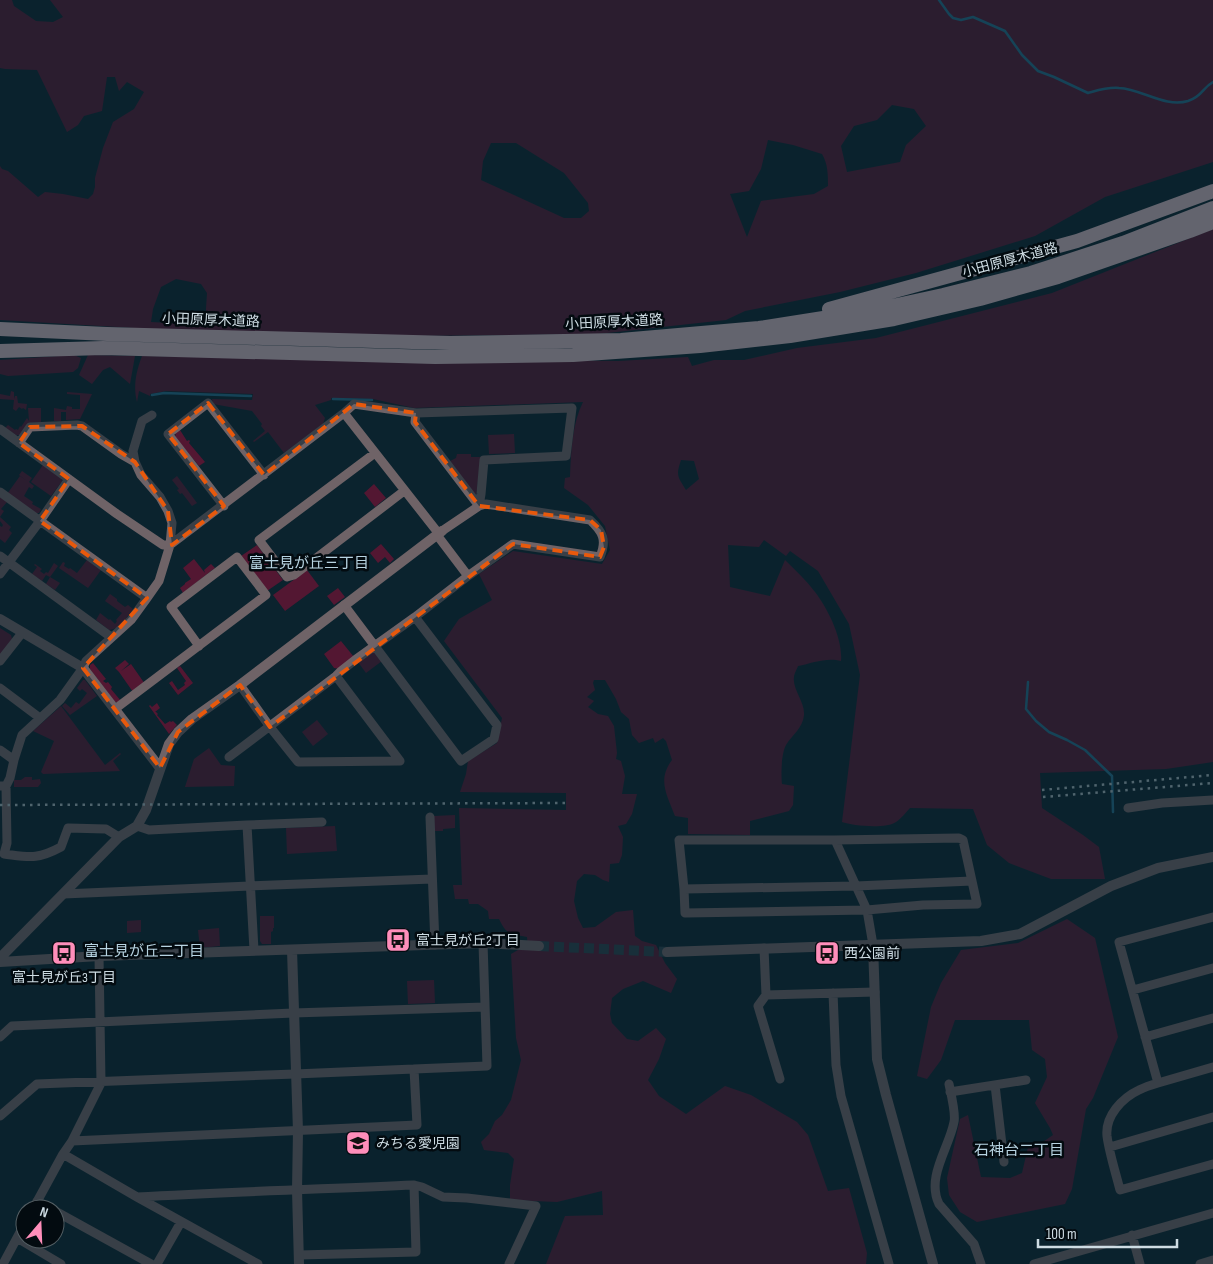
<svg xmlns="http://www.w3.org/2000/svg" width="1213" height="1264" viewBox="0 0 1213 1264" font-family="'Sofia Sans Condensed','Noto Sans JP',sans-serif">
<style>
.green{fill:#531732;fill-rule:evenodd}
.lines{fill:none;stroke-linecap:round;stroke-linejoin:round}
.stream{stroke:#236b8a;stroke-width:2.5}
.tertiary-tunnel{stroke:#283f49;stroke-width:10;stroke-dasharray:10 5;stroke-linecap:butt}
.minor{stroke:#6f6367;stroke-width:9}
.tertiary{stroke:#6f6367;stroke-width:10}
.trunk{stroke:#cfb4bd;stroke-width:14}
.rail{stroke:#a3b3bb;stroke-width:2.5;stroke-dasharray:2.5 5;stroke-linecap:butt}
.marked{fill:none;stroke:#e8590c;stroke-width:4;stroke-dasharray:10 6;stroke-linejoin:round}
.labels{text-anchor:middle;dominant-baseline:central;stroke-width:5;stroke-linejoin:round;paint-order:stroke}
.street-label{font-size:14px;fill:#cedce3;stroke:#030b10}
.poi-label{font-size:14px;fill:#cedce3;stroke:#030b10;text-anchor:start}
.neighbourhood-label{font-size:15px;fill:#b7d3e1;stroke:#030b10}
</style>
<rect width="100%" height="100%" fill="#0b232e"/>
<path class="green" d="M0,0H12L14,6L36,21L53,22L63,17L50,0H1213V162L1105,197L1035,236L916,273L840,292L745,311L726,320L598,334L403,336L151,329L0,320V166L2,169L8,171L38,197L45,192L63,194L88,199L93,194L95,187V178L103,148L113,122L134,109L144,92L127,82L119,91L115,77H107L102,111L84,116L78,125L67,132L37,70L5,69L0,68ZM892,105L914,109L926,126L906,145L900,162L847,172L841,146L854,126L877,120ZM768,140L793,145L822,154C828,164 828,175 828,186L814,194L761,201L747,237L730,194L749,191L761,169ZM491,143H516L564,173L588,203L589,211L581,218H564L481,180L483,161ZM176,279L201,284L207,293L205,325L151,322L153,309L161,287Z
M1213,229V762L1166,769L1040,773L1042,808L1083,835L1099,847L1105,879H1051L1009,863L987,845L973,809L910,808C906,812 901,819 896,822C886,829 853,826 842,822L860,675L849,624L818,571L790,551L786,556L764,540L759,547L728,545L730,587L770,596L785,560C795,570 806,580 815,592C828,609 843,639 841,661C827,657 812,663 798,666C797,669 794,674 794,677C792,689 805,702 804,715C803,728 792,735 786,745C781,754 781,775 782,784L794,786L793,805L789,811L750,821V835L688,834V818L675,816C667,795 657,780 672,760L666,741L663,738L655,743L653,738L639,743L632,735L629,719L621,712L616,699L605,680H594L593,683L595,690L587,697L594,701L588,707L598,714L608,716L614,726L617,753L616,759L621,761L625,776L622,794H637L632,814L626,824L618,826L623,837L622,855L619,863L610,864L609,882L603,880L595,875L584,874L577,881L574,901L578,918L583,928L595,927L616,912L633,910L635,936L642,941L656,945L665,963L677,979L671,993L643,981L623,989L612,998L610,1014L612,1023L627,1039L638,1041L656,1028L666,1039L659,1059L648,1080L659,1096L686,1114L725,1086L751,1095L797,1122L808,1135L828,1191L849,1188L867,1253L866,1264H546L565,1216L603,1215L602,1191L557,1202L510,1200V1185L514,1159L508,1153L484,1150L481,1142L489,1134L495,1121L502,1115L511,1100L521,1060L516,1038L511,954L518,950L528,949L527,937C509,934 507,935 499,919H489L488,911L478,904H469L468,899H455L453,885H462L459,808L566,810V793L460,792L466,774L468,761L497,743L502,718L444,641L459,619L492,600L479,574L513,551L602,564L610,550L605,526L588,505L564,488L565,478L570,477C571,452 572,424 583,402L414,408L373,399L331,398V400L315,405L325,418L323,424L284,453L268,432L254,442L253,441L265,431L261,426L262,424L252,411L213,404L212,399L252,400L253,394L166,391L150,394V396L139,391L137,402C133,386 136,372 142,356L618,361L688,357L692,366L714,360H744L797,348L876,338L1052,293ZM681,460L694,461L699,479L686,490C677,476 676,475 681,460Z
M74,355L81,358L78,368L73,372L8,376L0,374V360Z
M88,355L135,356L130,384L110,367L103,370L92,384L79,375Z
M11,391L14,392V399L15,396H17L18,403L27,404L26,410L23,408L22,409L19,407L16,411L13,409L14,400L0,399V394L10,396Z
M67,392L92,394L80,419L66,420V412H61V421H54V408L66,410L67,406L72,407V409H80V395L67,394Z
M28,408H41V422L29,423L20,435H16L5,428L8,425L15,430L16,429L18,430L20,426L21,427L27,418L29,421Z
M180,430L187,441L189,440L190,441L189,443L205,462L199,466L175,437L176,432Z
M514,434L515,453L489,454L488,435Z
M457,454H471V457H481L476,497L450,461L456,458Z
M43,465L61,478L62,481L51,496L31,482Z
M22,471L32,478L29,482L34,486L32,489L29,487L24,496L33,502L32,504L41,509L39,513H35L7,494L20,476L27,481L19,475Z
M177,476L197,503L192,506L182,493L180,494L177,490L179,489L172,480Z
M374,484L386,498L375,507L364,493Z
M0,497L7,502L1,509L4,511L0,517L11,527L9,530L12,533L5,543L0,539V526L2,527L3,525L0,521Z
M381,544L394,559L390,563L385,557L378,563L370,553Z
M257,545L283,580L267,591L241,556Z
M194,559L205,573L204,570L211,564L215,568L183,593L180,588L185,584V583L191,579L183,568Z
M87,560L101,570L88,588L59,568L63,562L65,563L64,566L69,569L70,568L77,573Z
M54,563L58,566L50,577L60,583L55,590L46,584L50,577L46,575L42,581L32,574L37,567L34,565L35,564L42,569L40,571L44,574L46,572L48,573Z
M307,570L319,586L285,611L273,595Z
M338,588L345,597L334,605L327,596Z
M110,594L117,599V601L125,607L128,605L133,609C127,617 120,629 109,630L96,620L100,613L109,620L110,619L115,624L117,621L116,620L122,613L105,601Z
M0,628L11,635L12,639L0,656Z
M341,641L354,657L340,669L334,668L324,654Z
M374,651L382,661L366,673L358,662Z
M125,660L129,664L121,671L131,664L145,684L133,692L119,672L115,668Z
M93,663L106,679L103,681L106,683L108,682L112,687L111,689L121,701L119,702H115L90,669V665Z
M180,666L193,683L178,695L169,683L172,681L178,690L185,685L184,683L186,681L177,668Z
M83,680H85L97,696L70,715L62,706L65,703L71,708L76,702L79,704L87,693L82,689L80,691L77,688Z
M157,703L160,708L155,712H156L158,714L157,715L165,724L170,721L171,722L173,721L177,725L169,734L149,706L150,705L152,707Z
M61,706L105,765L120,753L121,754L113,761L120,771L43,774L41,772L54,741L33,731Z
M317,720L328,734L313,746L302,732Z
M209,748L221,765L235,766L234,786L185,787L194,759Z
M25,777H32V780L40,779L41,783L38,787H14V780H21Z
M455,815V828L443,829V831H434V816Z
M335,826L337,851L287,854L286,828Z
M260,916H274V928H273V931L271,932V944H262L260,941Z
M1067,919L1095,938L1118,1037L1093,1098L1086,1109L1072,1189L1065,1204L977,1222L960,1212L949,1195L947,1178L960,1119L968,1115L981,1177L1010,1178L1022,1173L1028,1147L1040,1144L1053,1135L1050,1128L1035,1103L1047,1077L1045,1059L1032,1050L1029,1020H955L941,1060L927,1079L917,1076L931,1007L941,983L961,950L1018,943Z
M141,920V932L127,933V921Z
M219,928L220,946L200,948L198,930Z
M434,980L435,1003L408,1004L407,981Z"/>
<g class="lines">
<path class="stream" d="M939,0L949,14L953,18L961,20L973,17L1005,31L1022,55L1038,71L1054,77L1088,93C1099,90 1108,87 1119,88C1142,89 1165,108 1188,101C1203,96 1202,88 1213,82
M152,395L164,393L251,396
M333,399L372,400
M1028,682L1026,709L1036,721L1049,732L1067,740L1085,750L1112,776L1113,812"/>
<path class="tertiary-tunnel" d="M539,946L667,952"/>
<path class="minor" d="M344,413L354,404L416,413L572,408L566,456L484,460L481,494L479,506
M416,413L415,422L479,506
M0,429L117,514L163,545H170L344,413L439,534
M19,443L30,427L77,425L82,426L121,454L135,462
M375,453L259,540L287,577L294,575L404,491
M0,492L147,598
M224,506L168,434L208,403L264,475
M442,531L479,506L486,504L590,520C603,532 607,540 600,557L513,544L468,576
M0,556L111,637
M0,574L40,521L69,479
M344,605L461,761L494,739L497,725L415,617L468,576L437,535
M0,661L22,633
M336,676L400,761
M240,685L270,727L298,762L400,761
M0,688L40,718
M115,709L266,595L237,557L171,607L199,646
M0,750L14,760
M229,757L336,676L341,671L355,660L415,617
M0,786H6L10,778L14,760L22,735L60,700L83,668L86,661L131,620L147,598L159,581L170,545L172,523L168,511L160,497L141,475L135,462L133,451L142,421L152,415
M6,786L7,843L4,854C29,857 37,860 61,847L68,828L106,829L119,837
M1128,808L1162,803L1213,800
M430,817L435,945
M247,825L322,822
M137,826L149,830L247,825L254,950
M835,840L867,910L873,945
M684,889L679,840H835L959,838L963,840L977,904L923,905L867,910L685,913L684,889L856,886L972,881
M63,894L250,886L432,879
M1213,917L1119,942L1158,1083L1213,1067
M764,948L766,995L875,992
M1133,990L1213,968
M833,993L836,1065L841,1096L889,1264
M766,995L758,1006L780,1079
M0,1037L12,1026L293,1013L485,1007
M1145,1037L1213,1018
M1158,1083C1151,1085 1145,1087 1139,1090C1122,1098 1105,1116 1107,1136C1109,1152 1116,1174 1120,1190L1213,1164
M949,1084C951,1094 956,1114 954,1122C949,1148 926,1177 939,1204L974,1244L981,1264
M995,1085L1004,1162
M950,1092L1026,1080
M0,1116L37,1084L295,1074L414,1069
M72,1141L417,1125L414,1069L487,1066L483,943
M1110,1147L1213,1117
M63,1154L137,1197L258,1264
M137,1197C230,1192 322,1189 414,1185L422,1187L443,1197L467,1198L536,1206L509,1264
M37,1201L52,1209
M33,1209L63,1154L72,1141L101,1083L99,956
M55,1211L151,1264
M1132,1235L1140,1264
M17,1238L61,1264
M299,1255L416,1252L414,1185
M3,1264L25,1223
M157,1264L181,1222
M1034,1264L1213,1213
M1200,1264L1213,1260"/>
<path class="tertiary" d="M0,619L83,668L160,768
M873,945L877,1059L886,1095L933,1264
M292,950L298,1131L297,1190L299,1264
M667,952L981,941L1020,934L1111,886L1158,868L1213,857
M0,958L119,837L137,826L146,810L169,744L178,732L192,719L240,685L442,531
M0,962L99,956L483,943L539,946"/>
<path class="trunk" d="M829,309L1077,241L1213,191
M0,329L107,334L450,343L621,340L759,328L874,310L943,295L1031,273L1123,243L1213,208
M0,351L103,348L435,357L573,355L700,346L790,336L894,319L980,299L1058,277L1190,231L1213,222"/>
<path class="rail" d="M1042,790L1213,775
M1043,797L1213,783
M0,805L566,803"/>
</g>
<path d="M0 0H1213V1264H0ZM208,403L264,475L354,404L416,413L415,422L479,506L590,520L601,530L604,547L600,557L513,544L270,727L240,685L178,732L160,768L83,668L147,598L40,521L69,479L19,443L30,427L82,426L135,462L168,511L172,545L224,506L168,434Z" fill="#0b232e" fill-opacity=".55" fill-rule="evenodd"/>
<path class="marked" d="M208,403L264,475L354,404L416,413L415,422L479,506L590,520L601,530L604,547L600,557L513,544L270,727L240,685L178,732L160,768L83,668L147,598L40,521L69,479L19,443L30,427L82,426L135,462L168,511L172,545L224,506L168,434Z"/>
<defs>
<symbol id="bus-square" viewBox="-11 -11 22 22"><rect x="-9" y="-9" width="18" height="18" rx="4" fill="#ff8eba" stroke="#030b10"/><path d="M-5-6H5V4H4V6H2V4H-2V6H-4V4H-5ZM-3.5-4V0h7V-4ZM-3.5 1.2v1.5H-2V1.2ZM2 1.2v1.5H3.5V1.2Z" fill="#111"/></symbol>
<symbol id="school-square" viewBox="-11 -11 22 22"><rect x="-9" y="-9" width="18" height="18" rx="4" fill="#ff8eba" stroke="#030b10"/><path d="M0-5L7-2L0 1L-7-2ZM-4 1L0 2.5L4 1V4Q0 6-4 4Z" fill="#111"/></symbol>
</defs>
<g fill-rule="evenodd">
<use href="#bus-square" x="384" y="926" width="28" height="28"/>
<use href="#bus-square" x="50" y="939" width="28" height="28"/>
<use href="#bus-square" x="813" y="939" width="28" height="28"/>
<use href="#school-square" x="344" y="1129" width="28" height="28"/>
</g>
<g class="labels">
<g class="street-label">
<text transform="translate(1010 260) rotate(-15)">小田原厚木道路</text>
<text transform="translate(211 320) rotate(2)">小田原厚木道路</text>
<text transform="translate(614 322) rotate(-3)">小田原厚木道路</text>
</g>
<g class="poi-label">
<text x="416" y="940">富士見が丘2丁目</text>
<text x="844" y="953">西公園前</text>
<text x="64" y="977" text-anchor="middle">富士見が丘3丁目</text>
<text x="376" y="1143">みちる愛児園</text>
</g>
<g class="neighbourhood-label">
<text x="309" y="563">富士見が丘三丁目</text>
<text x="144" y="951">富士見が丘二丁目</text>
<text x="1019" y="1150">石神台二丁目</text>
</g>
</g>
<g transform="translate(40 1224) rotate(19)"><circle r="24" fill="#030b10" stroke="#545f64"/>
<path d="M0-4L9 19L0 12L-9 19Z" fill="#ff8eba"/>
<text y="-8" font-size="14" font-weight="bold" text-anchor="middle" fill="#cedce3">N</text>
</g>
<path d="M1038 1239v8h139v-8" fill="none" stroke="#cedce3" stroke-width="2.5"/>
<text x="1046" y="1239" font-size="15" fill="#cedce3" stroke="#030b10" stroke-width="4" paint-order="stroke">100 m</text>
</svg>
